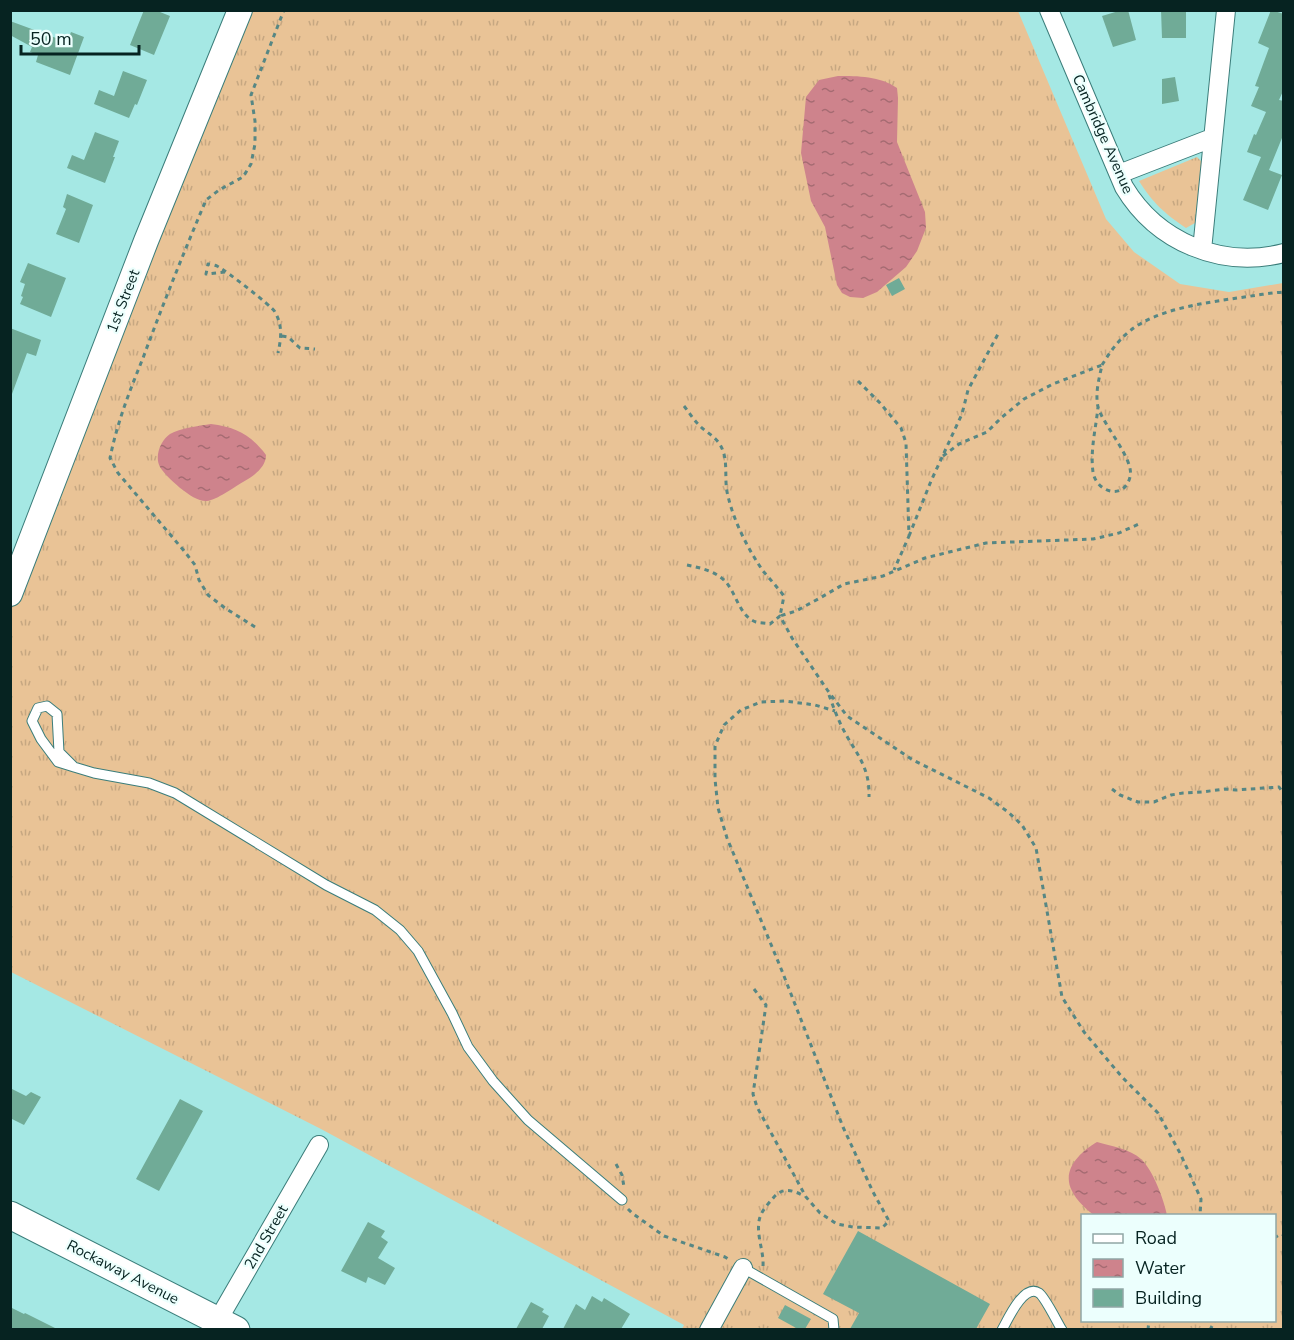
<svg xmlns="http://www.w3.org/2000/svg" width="1294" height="1340" viewBox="0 0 1294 1340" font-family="'Nunito Sans',sans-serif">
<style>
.grass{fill:url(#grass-tufts);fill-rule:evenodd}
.water{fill:url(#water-ripples)}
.building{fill:#70ab97}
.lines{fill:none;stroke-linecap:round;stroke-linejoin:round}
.service-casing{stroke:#3b7d7a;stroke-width:11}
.minor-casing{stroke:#3b7d7a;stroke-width:20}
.tertiary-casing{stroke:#3b7d7a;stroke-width:26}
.secondary-casing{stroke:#3b7d7a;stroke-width:29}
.path{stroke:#578784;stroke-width:3;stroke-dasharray:4.5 4.5;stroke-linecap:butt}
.service{stroke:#fff;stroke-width:9}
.minor{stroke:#fff;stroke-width:18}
.tertiary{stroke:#fff;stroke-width:24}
.secondary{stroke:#fff;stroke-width:27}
.labels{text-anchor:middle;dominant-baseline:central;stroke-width:4.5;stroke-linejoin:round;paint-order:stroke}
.street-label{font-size:15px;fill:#062321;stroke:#ecfffd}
</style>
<defs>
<pattern id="grass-tufts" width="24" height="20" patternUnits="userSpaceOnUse" patternTransform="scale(1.5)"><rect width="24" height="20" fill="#e9c396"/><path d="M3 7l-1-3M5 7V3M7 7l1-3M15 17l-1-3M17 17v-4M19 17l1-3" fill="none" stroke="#c6a781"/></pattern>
<pattern id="water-ripples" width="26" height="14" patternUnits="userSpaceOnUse" patternTransform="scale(1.5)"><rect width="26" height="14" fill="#ce838c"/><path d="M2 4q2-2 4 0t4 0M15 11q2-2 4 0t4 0" fill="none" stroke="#a56b72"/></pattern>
</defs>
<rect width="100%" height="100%" fill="#a5e8e4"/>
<path class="grass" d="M237,11H1018L1106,219L1134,252L1180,284L1229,292L1283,283V1329H682L684,1325L321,1129L11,972L10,593ZM1082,1216H1274V1320H1082Z
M1197,157L1202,162L1195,223L1186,228C1164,213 1153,203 1139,181Z"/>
<path class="water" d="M838,76C858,76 880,76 897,88L898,98L897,142L925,212L926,228L917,251L906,267L877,292L863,298L850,297L842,293L837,285L825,227L811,201L801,153L806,97L819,80Z
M211,424C236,427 251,435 266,455C266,467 254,476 243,482C234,487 217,500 207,501C194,503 166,477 160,467C154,456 161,440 170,434C180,428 199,426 211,424Z
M1097,1142C1111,1146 1130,1149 1141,1159C1153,1170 1164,1200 1167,1215H1094C1086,1209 1077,1201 1072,1191C1061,1170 1080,1152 1097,1142Z"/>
<path class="building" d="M144,10H155L170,16L154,55L130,45Z
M1122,10H1128L1136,40L1113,47L1102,16Z
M1161,10H1186V38H1162Z
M1271,10L1284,14V89L1279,100L1284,101V133L1269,170L1282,175L1268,210L1243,200L1261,157L1247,152L1254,134L1256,135L1266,112L1251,106L1259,87L1255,86L1269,48L1258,43Z
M10,21L67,42L71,32L84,37L70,75L36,62L38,55L30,52L32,47L10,35Z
M123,71L147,80L137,105L135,104L129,118L94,104L99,90L114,96Z
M1175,77L1179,101L1162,104V79Z
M95,132L119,141L113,157H115L105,183L67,168L72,155L84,160Z
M67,194L93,205L79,243L56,234L66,209L63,207Z
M28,263L66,278L51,317L20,304L23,297L21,296L25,284L20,282Z
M899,278L905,289L892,296L886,285Z
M10,328L41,340L36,356L27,353L12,394Z
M10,1088L26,1096L31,1092L41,1097L24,1125L10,1118Z
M180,1099L203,1111L159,1191L136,1179Z
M368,1222L385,1231L381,1237L388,1242L378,1258L395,1268L385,1285L368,1277L366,1283L341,1271Z
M858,1231L990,1304L976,1329H850L859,1313L823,1294Z
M592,1296L602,1302L604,1298L630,1314L621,1329H563L576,1304L585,1310Z
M531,1302L544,1309L542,1312L549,1316L542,1329H516Z
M785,1305L811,1319L805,1329H798L778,1318Z
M10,1307L24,1314L25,1313L57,1329H10Z"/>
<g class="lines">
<defs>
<path id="service" d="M74,767L58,762L41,739L32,721L38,708L47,706L57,714L59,752L74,767L94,773L149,783L175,793L326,885L375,910L400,930L418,951L452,1013L468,1047L493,1081L528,1120L622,1200
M743,1268L833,1319L834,1330
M1002,1330C1008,1319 1024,1283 1039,1293C1045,1297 1057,1322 1062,1330"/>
<path id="minor" d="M1049,10L1124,187C1157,242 1221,269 1284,253
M1119,174L1212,138
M1202,250L1226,10
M215,1330L218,1320L319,1145
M709,1330L743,1268"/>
<path id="tertiary" d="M10,594L146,241L240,10"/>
<path id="secondary" d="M10,1215L236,1330"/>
</defs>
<use href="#service" class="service-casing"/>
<use href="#minor" class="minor-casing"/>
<use href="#tertiary" class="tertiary-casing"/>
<use href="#secondary" class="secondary-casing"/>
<path class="path" d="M225,272L206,274L208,264C210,264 214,265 217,266C225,270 272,306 275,312C283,326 281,339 278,353
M282,336L288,337L300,348L315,349
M1102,365C1110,352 1119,339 1131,330C1158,309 1204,303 1237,298C1253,296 1268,293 1284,292
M858,381L880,403L901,428L906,443L909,536L894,570
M684,406C689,412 693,419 698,424C704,431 713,435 719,443C730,459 723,479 728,496C734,522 748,549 763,571C770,579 777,587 784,596L780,616L796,611L820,598L844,584L883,576L925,558L986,543L1093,539L1119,533L1141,523
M943,456L959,444L987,432L1001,418L1024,399L1053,384L1102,365C1099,379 1095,393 1098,407C1103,425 1135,460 1130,477C1124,501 1096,492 1093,472C1090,450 1096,428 1098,407
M909,536L931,481L962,414L968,390L998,334
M687,565C701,568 715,571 725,581C737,594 739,616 756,622C760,623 766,623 770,624L780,616L792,638L828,691L847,716L913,760L989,798L1008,812L1022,825L1036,848L1062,997L1084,1032L1122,1077L1158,1113L1180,1153L1201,1199L1200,1216
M255,627L225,608L208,595L199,580L195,565L185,552L118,473L110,458C117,423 130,390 143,358C163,304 184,252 206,200L219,190L243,177L251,164L255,144V121L251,95L284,10
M829,695C833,706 837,717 842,727C855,753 870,765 869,797
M1112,789L1120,795L1138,802H1154L1171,795L1183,793L1202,792L1225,789L1236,790L1279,787L1284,794
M754,989L766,1005L753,1094L757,1107L806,1197L820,1213L837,1224L853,1227L882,1228L889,1221L873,1192L843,1127L782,971L727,838L718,808L715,779V746L724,725L741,710L761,702L785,701L815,705L835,711
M616,1164L622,1175L624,1187
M628,1209L632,1213L664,1236L725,1257L731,1261
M1274,1238L1281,1234L1284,1235
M763,1266C764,1250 755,1233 760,1217C762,1210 769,1203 774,1197C783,1187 793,1190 804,1196
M1148,1330L1149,1320
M1210,1330L1215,1320"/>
<use href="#service" class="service"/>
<use href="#minor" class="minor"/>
<use href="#tertiary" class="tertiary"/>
<use href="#secondary" class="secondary"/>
</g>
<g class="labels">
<g class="street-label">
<text transform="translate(1103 134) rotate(66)">Cambridge Avenue</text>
<text transform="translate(123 301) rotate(-69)">1st Street</text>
<text transform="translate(266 1237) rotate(-60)">2nd Street</text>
<text transform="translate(123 1272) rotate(27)">Rockaway Avenue</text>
</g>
</g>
<rect width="1294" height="1340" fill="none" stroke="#062321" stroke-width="24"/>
<rect x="1081" y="1214" width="195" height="108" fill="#ecfffd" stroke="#90a7a5" stroke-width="1.5"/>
<rect x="1093" y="1234" width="30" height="9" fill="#ffffff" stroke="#90a7a5" stroke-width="1.5"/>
<text x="1135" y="1244" font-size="18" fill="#062321">Road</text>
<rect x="1093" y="1259" width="30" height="18" fill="url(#water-ripples)" stroke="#90a7a5" stroke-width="1.5"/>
<text x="1135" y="1274" font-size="18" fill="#062321">Water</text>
<rect x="1093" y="1289" width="30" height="18" fill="#70ab97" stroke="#90a7a5" stroke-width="1.5"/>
<text x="1135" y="1304" font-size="18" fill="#062321">Building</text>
<path d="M21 45v9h118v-9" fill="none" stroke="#062321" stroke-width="3"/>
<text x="30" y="45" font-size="18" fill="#062321" stroke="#ecfffd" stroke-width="4.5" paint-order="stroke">50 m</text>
</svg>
